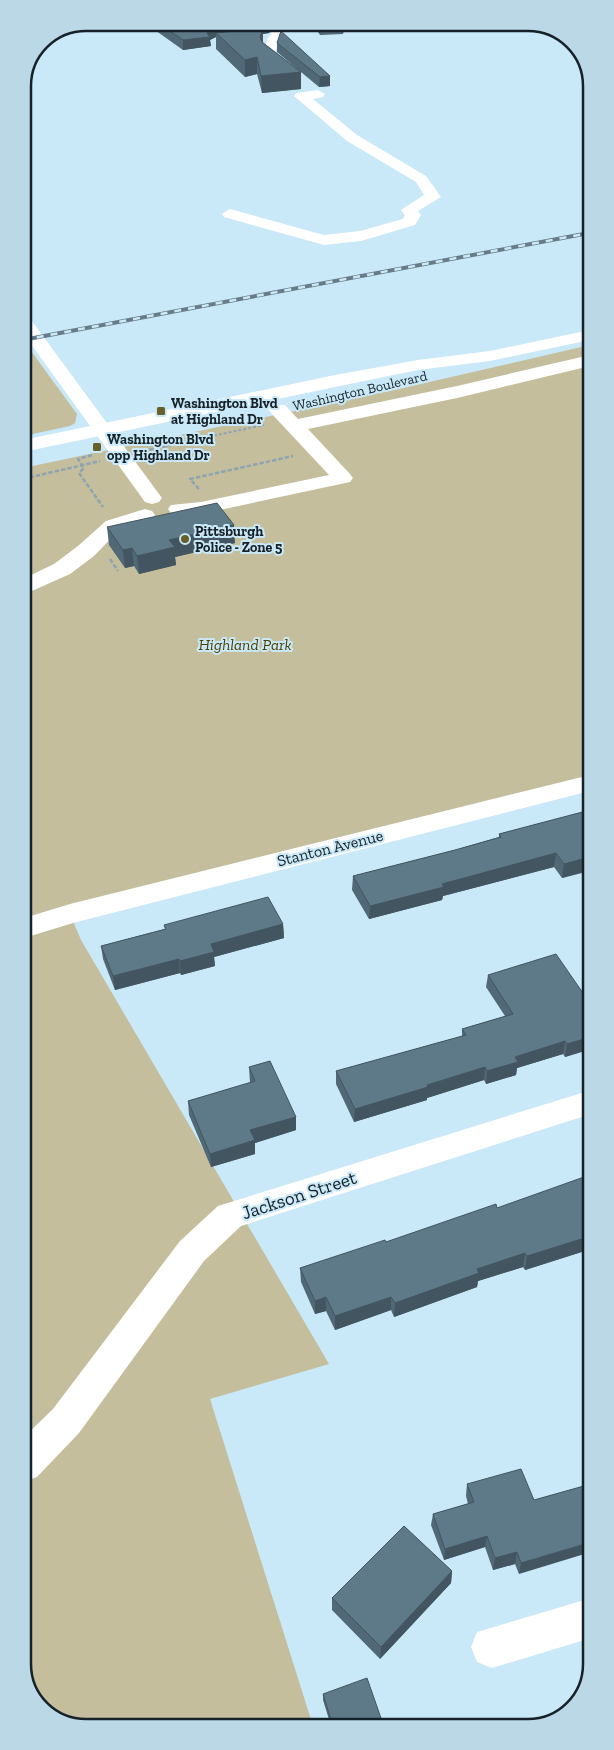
<svg xmlns="http://www.w3.org/2000/svg" width="614" height="1750" viewBox="0 0 614 1750" font-family="'Zilla Slab',serif">
<style>
.green{fill:#c4be9c}
.lines{fill:none;stroke-linecap:round;stroke-linejoin:round}
.path-far1{stroke:#8da5b1;stroke-width:2;stroke-dasharray:3 2;stroke-linecap:butt}
.path{stroke:#8da5b1;stroke-width:2.5;stroke-dasharray:4.5 2;stroke-linecap:butt}
.minor{fill:#fff;fill-rule:evenodd}
.highway{fill:#fff;fill-rule:evenodd}
.rail-casing{stroke:#687c87;stroke-width:4}
.rail{stroke:#c9e8f8;stroke-width:2.5;stroke-dasharray:7;stroke-linecap:butt}
.wall{fill:#516976}
.shaded-wall{fill:#425560}
.building{fill:#5e7a89;stroke:#425560}
.poi-dot{fill:#695f2b;stroke:#c9e8f8;stroke-width:2}
.labels{text-anchor:middle;dominant-baseline:central;stroke-width:4;stroke-linejoin:round;paint-order:stroke}
.far-street-label{font-size:14px;fill:#172228;stroke:#c9e8f8}
.far-poi-label{font-size:14px;font-weight:bold;fill:#172228;stroke:#c9e8f8;text-anchor:start}
.park-label{font-size:16px;font-style:italic;fill:#4d4100;stroke:#c9e8f8}
.street-label{font-size:16px;fill:#172228;stroke:#c9e8f8}
.near-street-label{font-size:19px;fill:#172228;stroke:#c9e8f8}
.rim{fill:none;stroke:#172228;stroke-width:2.5}
</style>
<rect width="100%" height="100%" fill="#c9e8f8"/>
<path class="green" d="M23,340L77,414L75,423L70,426L23,436Z
M590,345V783L70,914L81,940L329,1364L210,1399L313,1726L82,1727L44,1712L25,1680L23,468L399,389Z"/>
<g class="lines">
<path class="path-far1" d="M165,446L264,425"/>
<path class="path" d="M143,451L171,445
M92,455L78,459L84,468L79,473L103,507
M23,479L100,461
M199,489L190,479L293,456
M110,559L118,571"/>
<path class="minor" d="M278,23H290L280,38L275,53L298,69L299,72L298,75H288L262,54L268,38Z
M318,90L325,94L323,97L313,99L357,135L426,176L441,197L418,211L421,215L415,225L361,241L324,245L224,217L222,214L230,209L324,235L360,231L403,219L405,215L401,210L424,195L416,182L347,141L294,96L296,93Z
M23,316L29,317L159,494L162,498L159,502L152,504L145,502L23,333Z
M590,355V366L457,398L308,429L350,474L353,478L350,482L201,514L171,513L168,509L171,505L201,502L329,475L271,413L268,409L271,405H285L298,419L457,386Z
M145,509L152,511L155,515L152,519L120,529L94,556L70,574L23,595V579L54,564L78,546L106,521Z
M590,775V791L73,923L24,938V918L70,904Z
M591,1090V1114L241,1226L204,1261L79,1433L37,1477L24,1482V1437L53,1409L180,1241L218,1206Z
M591,1598V1638L492,1668L477,1662L471,1647L477,1632Z"/>
<path class="highway" d="M590,330V340L490,361L418,370L335,387L23,452V440L335,375L418,360L490,351Z"/>
<defs>
<path id="rail" d="M23,340L589,233"/>
</defs>
<use href="#rail" class="rail-casing"/>
<use href="#rail" class="rail"/>
</g>
<path class="wall" d="M145,23H271V30L269,33L263,34V43L301,72V89L262,93L257,74L245,77L216,49V37L210,40L211,46L183,50Z
M312,23H376V30L344,31L343,34L320,35Z
M277,43L330,76V86L319,87L277,52Z
M107,527L235,543L175,557L176,565L139,574L134,566L125,568L109,545Z
M590,810V871L562,878L554,867L443,896L442,900L369,919L352,890L353,876L455,850L499,837V834Z
M283,924L284,938L214,957L215,966L181,975L180,973L115,990L103,959L101,946L165,929L164,925Z
M488,975L585,996L591,994V1049L565,1057L563,1054L517,1068L516,1075L486,1084L484,1080L427,1098V1100L354,1122L336,1084V1071L462,1036V1029L505,1016L486,987Z
M249,1067L296,1117V1130L255,1143V1154L211,1167L189,1115L188,1101L250,1083Z
M591,1183V1249L525,1270L523,1267L478,1281L477,1287L394,1317L391,1310L335,1330L326,1311L315,1314L301,1282L300,1268L497,1208Z
M467,1484L534,1500L591,1484L519,1574L515,1564L493,1570L485,1547L444,1560L431,1525L433,1514L468,1504L466,1496Z
M452,1571L451,1583L380,1659L332,1610V1598Z
M323,1694L382,1721L381,1726H331L323,1700Z"/>
<path class="shaded-wall" d="M271,23V30L269,33L263,34V44L260,37L216,33V37L210,40L211,46L183,50V40L207,33L215,27Z
M257,57V74L245,77V60Z
M301,72V89L262,93L261,76Z
M330,76V86L319,87L320,77Z
M234,525L235,543L175,557L176,565L139,574L137,556L169,540Z
M132,548L134,566L125,568L123,550Z
M556,853L554,867L443,896L442,900L369,919L370,906L442,884Z
M590,857V870L562,878L564,864Z
M283,924L284,938L214,957L215,966L181,975L180,961L211,944Z
M179,959L180,973L115,990L113,976Z
M591,1037V1049L565,1057L567,1044Z
M565,1041L563,1054L517,1068L516,1075L486,1084L487,1071L515,1057Z
M485,1067L484,1080L427,1098V1100L354,1122L355,1109Z
M296,1117V1130L255,1143V1154L211,1167L210,1154L250,1130Z
M591,1236V1249L525,1270L527,1256Z
M525,1253L523,1267L478,1281L477,1287L394,1317L395,1303L477,1269Z
M326,1297V1311L315,1314V1301Z
M391,1297V1310L335,1330V1316Z
M487,1536L485,1547L444,1560L445,1549Z
M591,1542V1552L519,1574L521,1563Z
M517,1552L515,1564L493,1570L495,1558Z
M452,1571L451,1583L380,1659L381,1647Z
M382,1721L381,1726H368Z"/>
<path class="building" d="M158,23H269V24L215,27L207,33L210,37L183,40Z
M316,23H376L342,25L344,27L320,28Z
M263,28L260,37L262,42L301,72L261,76L257,57L245,60L216,33Z
M281,31L330,76L320,77L277,43Z
M217,503L234,525L169,540L175,547L137,556L132,548L123,550L107,527Z
M590,810V857L564,864L556,853L442,884L444,887L370,906L353,876L455,850L501,837L499,834Z
M268,897L283,924L211,944L214,952L180,961L179,959L113,976L101,946L166,929L164,925Z
M556,954L585,996L591,994V1037L567,1044L565,1041L515,1057L518,1062L487,1071L485,1067L427,1085L428,1087L355,1109L336,1071L466,1035L462,1029L513,1014L488,975Z
M270,1061L296,1117L250,1130L255,1140L210,1154L188,1101L255,1081L249,1067Z
M584,1177L588,1184L591,1183V1236L527,1256L525,1253L477,1269L479,1273L395,1303L391,1297L335,1316L326,1297L315,1301L300,1268L385,1240L386,1242L496,1204L497,1208Z
M521,1469L534,1500L591,1484V1542L521,1563L517,1552L495,1558L487,1536L445,1549L433,1514L474,1502L467,1484Z
M404,1526L452,1571L381,1647L332,1598Z
M367,1678L382,1721L368,1726H333L323,1694Z"/>
<g class="poi-dot">
<rect x="156" y="406" width="10" height="10" rx="2.5"/>
<rect x="92" y="442" width="10" height="10" rx="2.5"/>
<circle cx="185" cy="539" r="5"/>
</g>
<g class="labels">
<g class="far-street-label">
<text transform="translate(360 391) rotate(-13)">Washington Boulevard</text>
</g>
<g class="far-poi-label">
<text x="171" y="403">Washington Blvd<tspan x="171" dy="16">at Highland Dr</tspan></text>
<text x="107" y="439">Washington Blvd<tspan x="107" dy="16">opp Highland Dr</tspan></text>
<text x="195" y="531">Pittsburgh<tspan x="195" dy="16">Police - Zone 5</tspan></text>
</g>
<g class="park-label">
<text x="245" y="644">Highland Park</text>
</g>
<g class="street-label">
<text transform="translate(330 848) rotate(-14)">Stanton Avenue</text>
</g>
<g class="near-street-label">
<text transform="translate(299 1195) rotate(-18)">Jackson Street</text>
</g>
</g>
<path d="M0 0H614V1750H0ZM86 31H528A55 55 0 0 1 583 86V1664A55 55 0 0 1 528 1719H86A55 55 0 0 1 31 1664V86A55 55 0 0 1 86 31Z" fill="#bbd8e7" fill-rule="evenodd"/>
<path class="rim" d="M86 31H528A55 55 0 0 1 583 86V1664A55 55 0 0 1 528 1719H86A55 55 0 0 1 31 1664V86A55 55 0 0 1 86 31Z"/>
</svg>
